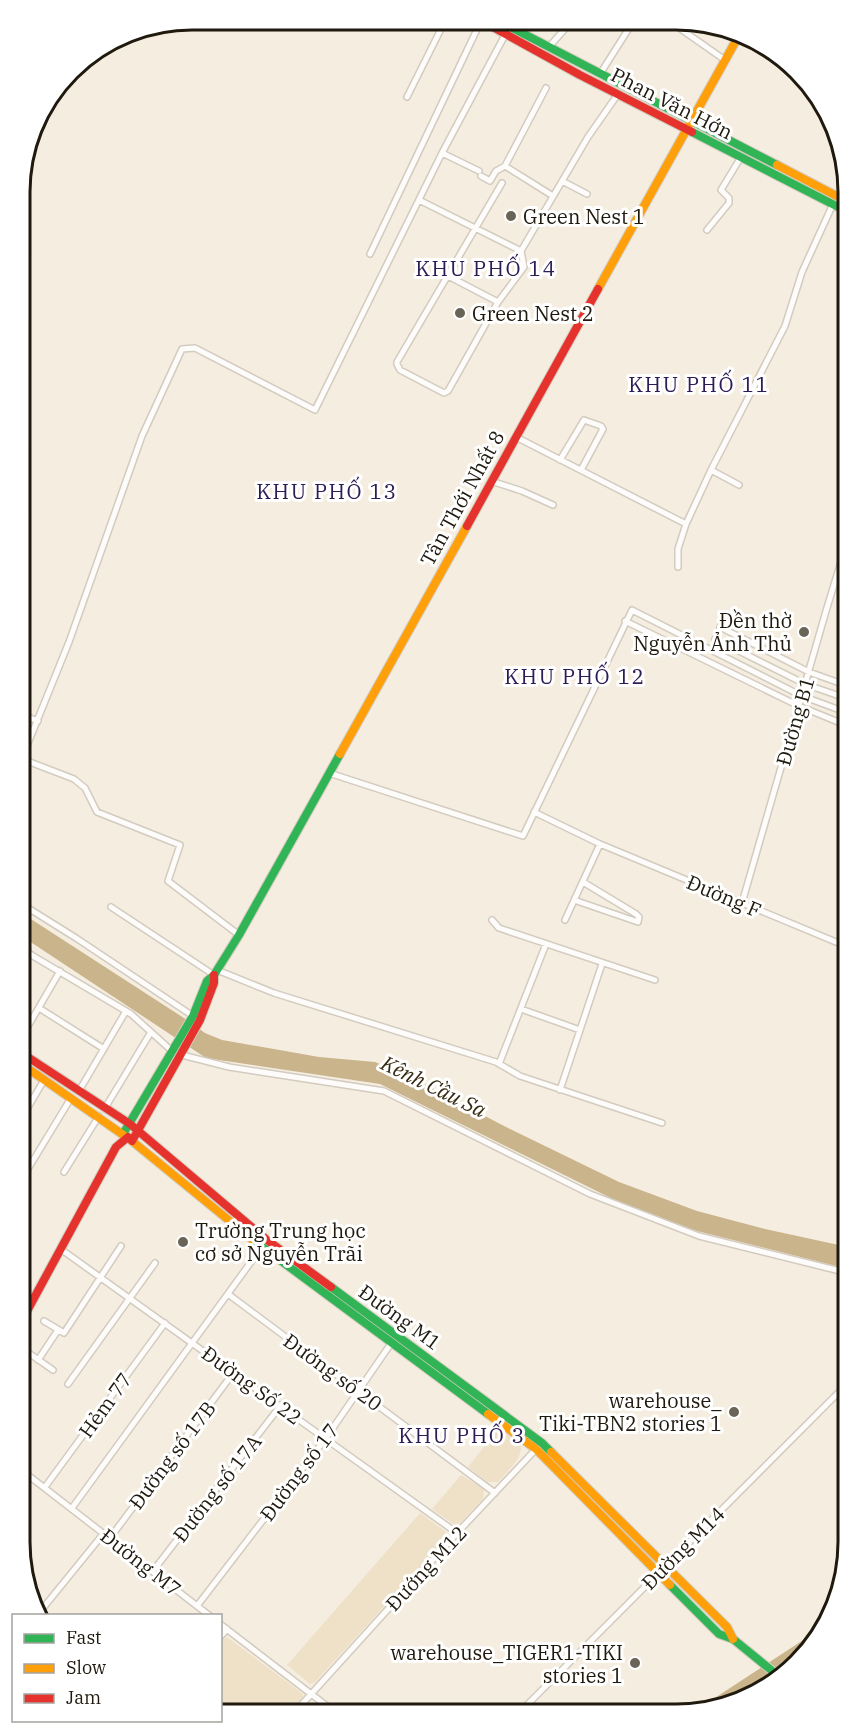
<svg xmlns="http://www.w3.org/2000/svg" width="868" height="1734" viewBox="0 0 868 1734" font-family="'IBM Plex Serif',serif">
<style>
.green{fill:#eee1c8}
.water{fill:#c9b48b}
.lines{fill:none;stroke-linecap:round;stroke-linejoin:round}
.street-casing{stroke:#d2cbbf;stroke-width:8}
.fast-casing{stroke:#d2cbbf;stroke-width:10}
.slow-casing{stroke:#d2cbbf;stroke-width:10}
.jam-casing{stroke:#d2cbbf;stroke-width:10}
.street{stroke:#fefcfa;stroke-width:5}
.fast{stroke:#30b455;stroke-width:8}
.slow{stroke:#ff9f0a;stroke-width:8}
.jam{stroke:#e5322d;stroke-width:8}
.poi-dot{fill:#6a6357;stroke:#fff;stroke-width:2}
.labels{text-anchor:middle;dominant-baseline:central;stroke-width:6;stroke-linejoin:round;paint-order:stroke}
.street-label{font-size:20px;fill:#1f190e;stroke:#fff}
.poi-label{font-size:20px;fill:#1f190e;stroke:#fff;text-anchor:start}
.neighbourhood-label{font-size:21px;letter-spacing:1.5px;fill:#2d1b55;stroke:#fff}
.water-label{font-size:21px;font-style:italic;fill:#352910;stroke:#fff}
.rim{fill:none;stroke:#1f190e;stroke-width:3}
</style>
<rect width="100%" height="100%" fill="#f5eddf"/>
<path class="green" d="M500,1427L521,1444C523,1459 507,1471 498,1482H487L468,1467Z
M461,1475L484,1489L483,1499L460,1523L455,1525L432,1509Z
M420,1513L445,1531L447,1535L446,1539L315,1682L310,1684L287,1665Z
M227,1637L303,1694V1697L289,1713H221V1642Z"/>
<path class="water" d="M20,912L187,1020L205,1033L222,1040L319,1057L375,1062L417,1080L502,1125L619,1182L697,1211L765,1229L848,1247V1269L697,1231L625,1205L380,1084L206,1058L20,935Z
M820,1629L813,1647L731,1705L695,1711Z"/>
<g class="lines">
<defs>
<path id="street" d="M672,23L725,60
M548,48L571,22
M600,74L633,22
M407,97L445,21
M442,153L479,171
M505,166L546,88
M481,176L490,181L496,171L505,166L553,196
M562,181L587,194
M419,200L521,251L524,267L498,302L448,391L444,393L400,370L397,364V362L502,183
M707,230L729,203V198L721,190L741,157
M521,251L588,137L618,94
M370,254L481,21
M448,276L498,302
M516,437L686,524
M560,460L584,420L601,426L603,429L581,470
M711,470L739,485
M491,481L522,491L553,505
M678,567V549L686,524L711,470L785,326L802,272L833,204
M625,621L799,706L848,726
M720,627L809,672L848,686
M715,639L805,684L848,699
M20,714L38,721
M22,759L74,779L85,788L97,812L180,845L168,881L239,935
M20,763L69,642L142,436L182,349L195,348L315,410L442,153L505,35
M329,773L523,836L632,610L802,696L848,713
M534,812L600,844L848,947
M583,882L636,914L639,917L638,922
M574,900L638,922
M20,903L76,938L193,1016
M742,903L826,611L848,539
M111,907L214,975
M492,920L499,928L655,980
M565,920L600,844
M20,946L33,956L131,1014L172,1051
M20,962L28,951
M217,970L274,993L496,1062L520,1076L662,1123
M39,1008L104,1049
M521,1009L580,1030
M20,1040L60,971
M182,1055L229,1067L384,1091L590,1194L699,1236L848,1273
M499,1064L546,944
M20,1084L29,1069
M560,1090L602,964
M79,1091L126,1011
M105,1108L151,1032
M20,1121L44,1080
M64,1172L99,1116
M20,1182L71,1098
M62,1250L457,1533
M228,1294L495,1493
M44,1321L64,1333L121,1246
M20,1347L53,1370
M38,1360L58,1330
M68,1384L155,1263
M20,1469L210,1616
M45,1487L165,1323
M72,1508L267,1240
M110,1538L234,1372
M153,1571L281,1405
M197,1606L326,1438L392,1342
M39,1613L104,1533
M220,1624L336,1713
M220,1637L227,1629
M294,1713L457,1533L537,1448
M518,1714L848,1383"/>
<path id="fast" d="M499,21L777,165
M692,132L848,212
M123,1134L193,1016L207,981L214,975L239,935L340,754
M253,1240L488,1414
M331,1287L542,1443L551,1452
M670,1585L719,1634L733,1639L776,1674"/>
<path id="slow" d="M777,165L848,202
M598,289L738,37
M340,754L467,526
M20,1063L132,1141L253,1240
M488,1414L536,1449L670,1585
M551,1452L727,1627L733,1639"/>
<path id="jam" d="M482,21L580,75L692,132
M467,526L598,289
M20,1052L130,1124L267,1240L331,1287
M132,1141L200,1020L214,983V975
M20,1324L116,1147L128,1137"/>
</defs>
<use href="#street" class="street-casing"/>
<use href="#fast" class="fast-casing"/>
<use href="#slow" class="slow-casing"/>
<use href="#jam" class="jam-casing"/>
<use href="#street" class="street"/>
<use href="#fast" class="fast"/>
<use href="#slow" class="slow"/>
<use href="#jam" class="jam"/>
</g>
<g class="poi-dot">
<circle cx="511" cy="216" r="6"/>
<circle cx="460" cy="313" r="6"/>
<circle cx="804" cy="632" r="6"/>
<circle cx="183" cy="1242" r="6"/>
<circle cx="734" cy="1412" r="6"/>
<circle cx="635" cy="1663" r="6"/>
</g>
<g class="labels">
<g class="street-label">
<text transform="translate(672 103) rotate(27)">Phan Văn Hớn</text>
<text transform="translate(462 498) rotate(-61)">Tân Thới Nhất 8</text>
<text transform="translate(795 721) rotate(-74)">Đường B1</text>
<text transform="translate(724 896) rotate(23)">Đường F</text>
<text transform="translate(400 1317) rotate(36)">Đường M1</text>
<text transform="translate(333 1372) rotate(36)">Đường số 20</text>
<text transform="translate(252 1385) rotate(36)">Đường Số 22</text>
<text transform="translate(105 1405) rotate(-54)">Hẻm 77</text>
<text transform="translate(172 1455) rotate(-53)">Đường số 17B</text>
<text transform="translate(299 1472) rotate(-53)">Đường số 17</text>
<text transform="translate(217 1488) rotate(-52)">Đường số 17A</text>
<text transform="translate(683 1548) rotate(-45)">Đường M14</text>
<text transform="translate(141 1562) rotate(38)">Đường M7</text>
<text transform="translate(426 1568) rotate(-47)">Đướng M12</text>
</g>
<g class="poi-label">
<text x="523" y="216">Green Nest 1</text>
<text x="472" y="313">Green Nest 2</text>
<text x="792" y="620" text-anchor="end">Đền thờ<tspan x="792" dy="23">Nguyễn Ảnh Thủ</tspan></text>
<text x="195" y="1230">Trường Trung học<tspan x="195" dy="23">cơ sở Nguyễn Trãi</tspan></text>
<text x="722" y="1400" text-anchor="end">warehouse_<tspan x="722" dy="23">Tiki-TBN2 stories 1</tspan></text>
<text x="623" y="1652" text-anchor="end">warehouse_TIGER1-TIKI<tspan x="623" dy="23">stories 1</tspan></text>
</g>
<g class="neighbourhood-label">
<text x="486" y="268">KHU PHỐ 14</text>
<text x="699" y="384">KHU PHỐ 11</text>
<text x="327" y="491">KHU PHỐ 13</text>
<text x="575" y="676">KHU PHỐ 12</text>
<text x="462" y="1435">KHU PHỐ 3</text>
</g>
<g class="water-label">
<text transform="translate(434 1086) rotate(26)">Kênh Cầu Sa</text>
</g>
</g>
<path d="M0 0H868V1734H0ZM192 30H676A162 162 0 0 1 838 192V1542A162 162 0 0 1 676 1704H192A162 162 0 0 1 30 1542V192A162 162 0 0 1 192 30Z" fill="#fff" fill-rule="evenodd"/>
<path class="rim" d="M192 30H676A162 162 0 0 1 838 192V1542A162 162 0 0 1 676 1704H192A162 162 0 0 1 30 1542V192A162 162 0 0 1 192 30Z"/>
<rect x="12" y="1614" width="210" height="108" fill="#ffffff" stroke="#a5a39f" stroke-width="1.5"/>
<rect x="24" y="1634" width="30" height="9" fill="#30b455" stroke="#a5a39f" stroke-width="1.5"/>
<text x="66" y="1644" font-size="18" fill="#1f190e">Fast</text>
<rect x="24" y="1664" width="30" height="9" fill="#ff9f0a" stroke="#a5a39f" stroke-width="1.5"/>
<text x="66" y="1674" font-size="18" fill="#1f190e">Slow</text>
<rect x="24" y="1694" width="30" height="9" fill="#e5322d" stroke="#a5a39f" stroke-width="1.5"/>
<text x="66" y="1704" font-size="18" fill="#1f190e">Jam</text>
</svg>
